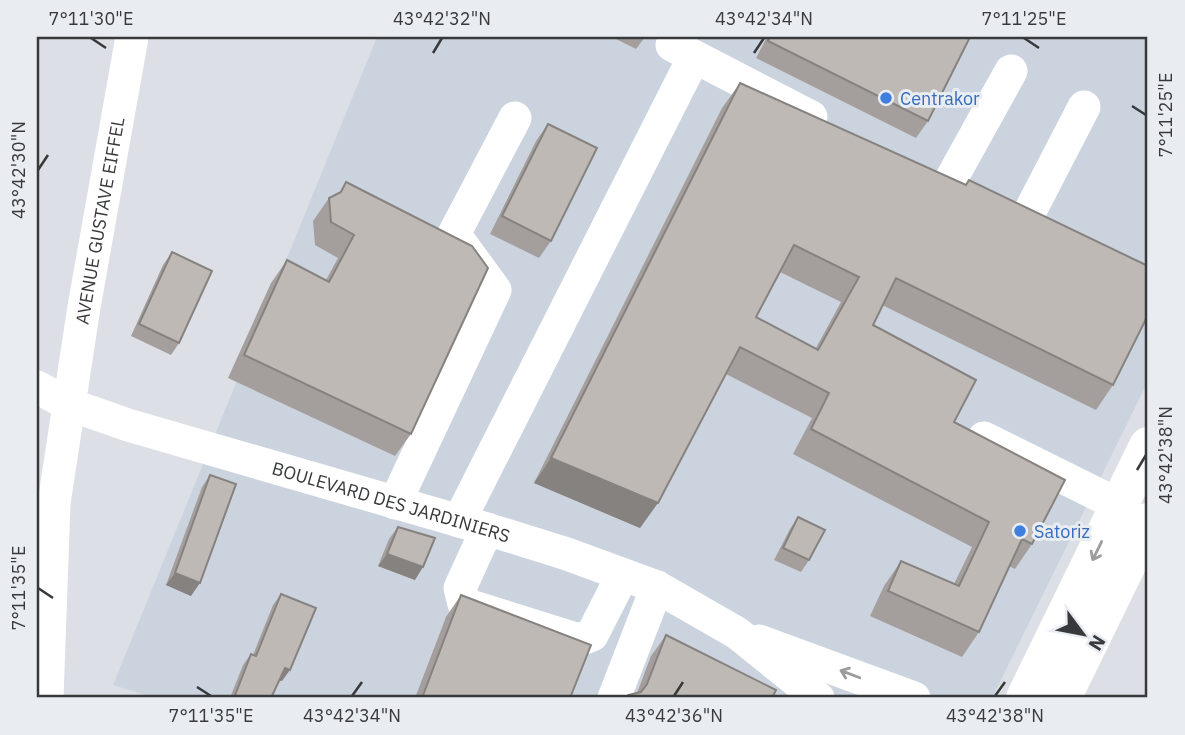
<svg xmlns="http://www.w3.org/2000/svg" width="1185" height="735" viewBox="0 0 1185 735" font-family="'IBM Plex Sans',sans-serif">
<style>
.built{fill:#cbd3df}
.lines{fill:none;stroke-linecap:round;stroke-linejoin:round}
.minor{stroke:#fff;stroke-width:33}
.major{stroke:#fff;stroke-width:38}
.wall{fill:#a49f9c;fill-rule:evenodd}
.shaded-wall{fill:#86827f}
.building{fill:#bfb9b5;stroke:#86827f;stroke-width:2;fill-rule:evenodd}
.oneway{stroke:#9b9c9d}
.ticks{fill:none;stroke:#37393b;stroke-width:2.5}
.shop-dot{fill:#3f7fe0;stroke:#e9edf2;stroke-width:2.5}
.labels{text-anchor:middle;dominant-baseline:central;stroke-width:6;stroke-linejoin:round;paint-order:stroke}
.shop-label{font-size:18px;fill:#366cbe;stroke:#e9edf2;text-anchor:start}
.street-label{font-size:18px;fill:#37393b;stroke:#e9edf2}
.neatline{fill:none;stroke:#37393b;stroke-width:2.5}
.ticks-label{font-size:18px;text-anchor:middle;fill:#37393b}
</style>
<rect width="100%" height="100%" fill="#dcdfe5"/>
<path class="built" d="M377,37H1148V381L992,698H155L113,685Z"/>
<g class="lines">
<g class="minor">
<path d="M675,37L672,45L811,117"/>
<path d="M949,183L1011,71"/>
<path d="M1026,219L1084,107"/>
<path id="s1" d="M37,387L68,404L128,425L487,529L567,554L657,587L737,633L818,698"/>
<path d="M984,438L1119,505"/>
<path d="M395,503L495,290L454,234L515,118"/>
<path d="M459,521L694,57"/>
<path d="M487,529L460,588L464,604L579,640L592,635L622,576"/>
<path d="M759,641L914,698"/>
<path id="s2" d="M47,698L54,503L84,307L132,37"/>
<path d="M614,698L657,587"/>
</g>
<path class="major" d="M1025,698L1148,446
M1062,698L1148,522"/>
</g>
<path class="wall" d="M612,37H645L636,49Z
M767,37H970L928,121L916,138L756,58Z
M740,83L965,185L969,180L1113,385L1096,410L882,305L873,325L954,422L1032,544L1015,569L1009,566L979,632L962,657L870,616L884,586L901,561L954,584L972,547L793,454L812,418L726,374L640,528L534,483L722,108ZM780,272L841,302L816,348L756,317Z
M548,124L551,241L539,258L490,234L536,141Z
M346,182L411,434L395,456L228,378L271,283L287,260L326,280L338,258L315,245L313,221L329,198L339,193Z
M172,252L179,343L171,355L131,336L163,265Z
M210,475L191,596L166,585L202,487Z
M798,517L809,560L801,572L774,560L790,529Z
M398,527L415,580L378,566L389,539Z
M281,594L282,681H279L271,698H230L243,665L251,654L253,655L273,605Z
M461,595L570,698H415L446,617Z
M666,635L772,698H626L628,695L637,693L651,656Z"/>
<path class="shaded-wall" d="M551,458L658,503L640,528L534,483Z
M387,554L423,567L415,580L378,566Z
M175,573L200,583L191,596L166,585Z
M285,668L290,670L282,681L277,680Z"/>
<path class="building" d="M770,37H970L928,121L768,41Z
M740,83L966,185L969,180L1148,266V315L1113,385L896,278L873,325L976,380L954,422L1065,480L1032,544L1022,539L979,632L888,591L901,561L959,586L989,522L811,429L829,393L740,347L658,503L551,458ZM794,245L859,277L818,350L756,317Z
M548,124L597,148L551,241L502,216Z
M346,182L472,246L488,268L411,434L244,355L287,260L329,282L354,235L331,222L329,198L341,192Z
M172,252L212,271L179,343L139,324Z
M210,475L236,484L200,583L175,573Z
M798,517L825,530L809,560L783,548Z
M398,527L435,538L423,567L387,554Z
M281,594L316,608L290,670L285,668L271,698H234L251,654L256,656Z
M461,595L591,645L570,698H422Z
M666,635L776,690L772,698H627L628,695L641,692L647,684Z"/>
<defs><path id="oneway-shaft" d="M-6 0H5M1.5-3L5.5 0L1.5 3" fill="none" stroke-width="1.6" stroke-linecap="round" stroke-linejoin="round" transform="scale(1.75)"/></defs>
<g class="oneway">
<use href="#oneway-shaft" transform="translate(1097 551) rotate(116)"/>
<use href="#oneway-shaft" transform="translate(850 674) rotate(-159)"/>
</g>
<path class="ticks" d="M91,38L106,48M1024,38L1039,48M433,53L442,38M754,53L764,38M1132,106L1146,115M38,170L48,155M1137,470L1146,455M38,588L53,598M197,687L211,696M352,696L362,682M674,696L683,682M995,696L1005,682"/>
<g class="shop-dot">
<circle cx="886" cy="98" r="7"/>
<circle cx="1020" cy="531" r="7"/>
</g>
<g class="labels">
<g class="shop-label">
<text x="900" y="98">Centrakor</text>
<text x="1034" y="531">Satoriz</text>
</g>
<g class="street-label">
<text stroke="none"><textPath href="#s2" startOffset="481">AVENUE GUSTAVE EIFFEL</textPath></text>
<text stroke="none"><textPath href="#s1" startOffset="373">BOULEVARD DES JARDINIERS</textPath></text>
</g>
</g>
<rect width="1185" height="735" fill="none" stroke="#e9edf2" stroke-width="77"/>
<g transform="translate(1083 634) rotate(122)" stroke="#e9edf2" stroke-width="5" paint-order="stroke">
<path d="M0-5L12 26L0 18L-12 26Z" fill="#37393b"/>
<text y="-10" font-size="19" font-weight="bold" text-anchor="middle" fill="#37393b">N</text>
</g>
<rect x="38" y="38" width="1108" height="658" class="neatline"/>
<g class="ticks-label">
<text x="91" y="25">7°11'30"E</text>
<text x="442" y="25">43°42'32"N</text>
<text x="764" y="25">43°42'34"N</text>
<text x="1024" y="25">7°11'25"E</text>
<text transform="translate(1166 115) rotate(-90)" y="6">7°11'25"E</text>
<text transform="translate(19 170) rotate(-90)" y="6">43°42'30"N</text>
<text transform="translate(1166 455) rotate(-90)" y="6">43°42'38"N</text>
<text transform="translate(19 588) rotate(-90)" y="6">7°11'35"E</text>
<text x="211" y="722">7°11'35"E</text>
<text x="352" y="722">43°42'34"N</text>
<text x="674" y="722">43°42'36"N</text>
<text x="995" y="722">43°42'38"N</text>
</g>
</svg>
